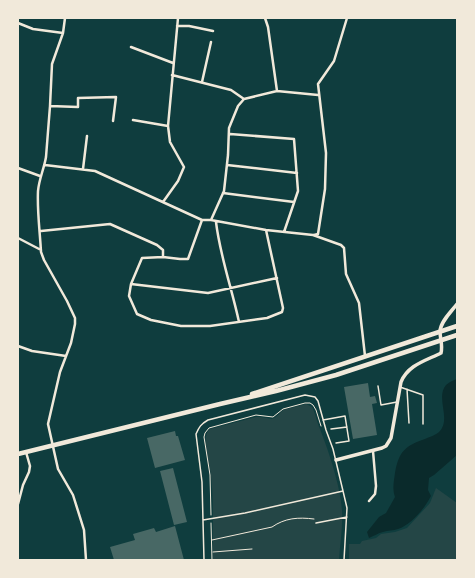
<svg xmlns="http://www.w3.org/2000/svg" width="475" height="578" viewBox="0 0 475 578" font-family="Figtree,sans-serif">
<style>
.green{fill:#244646}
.water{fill:#0a2a2b}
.building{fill:#486865}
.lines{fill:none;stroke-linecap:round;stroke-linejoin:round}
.path{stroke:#f1e9da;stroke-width:1}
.service{stroke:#f1e9da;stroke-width:1.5}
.minor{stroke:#f1e9da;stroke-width:2.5}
.tertiary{stroke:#f1e9da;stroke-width:3.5}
.trunk{stroke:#f1e9da;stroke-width:4.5}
</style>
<rect width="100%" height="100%" fill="#0f3d3e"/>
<path class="green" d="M306,404L312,407C315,412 316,418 318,424C328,449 340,484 342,510C343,527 340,544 339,560H213C212,531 215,500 210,470C208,460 201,436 210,429L256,417H261L272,419L276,417L283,410Z
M436,488L457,503V560H349V544H360L362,541L376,538L381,534L395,532L407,528L430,503Z"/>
<path class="water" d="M457,379V455L434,475L429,478L428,490L431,496C425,508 411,525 398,529C393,531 388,530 383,532C378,533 374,536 369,538L367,532L379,517L386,513L395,497C392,489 394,481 395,473C399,451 405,446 425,439C429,437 436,435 439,432C452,419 435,398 446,385C449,382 454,380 457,379Z"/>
<path class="building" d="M368,383L370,397L375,396L377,403L372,404L377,435L353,439L344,387Z
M175,431L176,436H178L185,460L155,468L147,438Z
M173,468L187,522L174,525L160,471Z
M175,526L184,560H114L110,547L135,540L133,534L154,528L156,532Z"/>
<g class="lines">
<path class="path" d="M211,515L210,475L204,437L205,433L209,428L256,415L273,417L283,409L305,403H310L313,405L316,410L321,426
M211,523L212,560
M212,540L272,527C285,518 298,517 314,519
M213,552L252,549"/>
<path class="service" d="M378,386L381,405L397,402
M400,387L423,395V424
M407,389L409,423
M323,420L345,416L349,441L336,443
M331,429L347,427
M203,520L245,513L343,491
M316,523L347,517
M204,560L202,482L196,434C199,427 201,424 208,420L305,395L315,397L318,401L326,430L333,449L343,491L347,508L344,560"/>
<path class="minor" d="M65,18L63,33L52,64L50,106L46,157C44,169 39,179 38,191C37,211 40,232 41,252L44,260L67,301L75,318V324L71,343L60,372L48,424L58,469L73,495L84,530L86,560
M265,18L268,27L277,91
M18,23L33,29L63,33
M177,26H189L213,31
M131,47L173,63
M172,75L231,90L244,99
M202,82L211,42
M50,106L78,107V98L116,97L113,121
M133,120L168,126
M230,134L294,139L298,191L284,232
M45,165L95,171L202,220H211L266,230L313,235L341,245L344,248L346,274L359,303L365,356
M227,165L297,173
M18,168L40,176
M83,169L87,136
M223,193L294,202
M163,202L178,181L184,167L170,142L168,126L178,18
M211,220L224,191L228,155L229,128L238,106L244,99L277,91L318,95
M216,222C220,256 232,289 239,322
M41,231L110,224L157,245L163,250V257L142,258L131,284L129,296L137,314L151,320L181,326H210L267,318L282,312L283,308L266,230
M314,235L318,234L325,189L326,153L318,84L334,61L347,18
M18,238L41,250
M163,257L180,259H188L202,220
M131,284L208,293L277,278
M18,346L32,351L66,356
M369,501L375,494L376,486L373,451
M18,504L23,485L29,472L30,466L26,452"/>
<path class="tertiary" d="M336,460L382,448L386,446L391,438L401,382C408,365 425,361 441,353C443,345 440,339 440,331C441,321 451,312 457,304"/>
<path class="trunk" d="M252,394L457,326
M18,454L220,404L276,391L336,375L457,335"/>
</g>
<rect width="475" height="578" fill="none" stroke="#f1e9da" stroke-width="38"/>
</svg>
